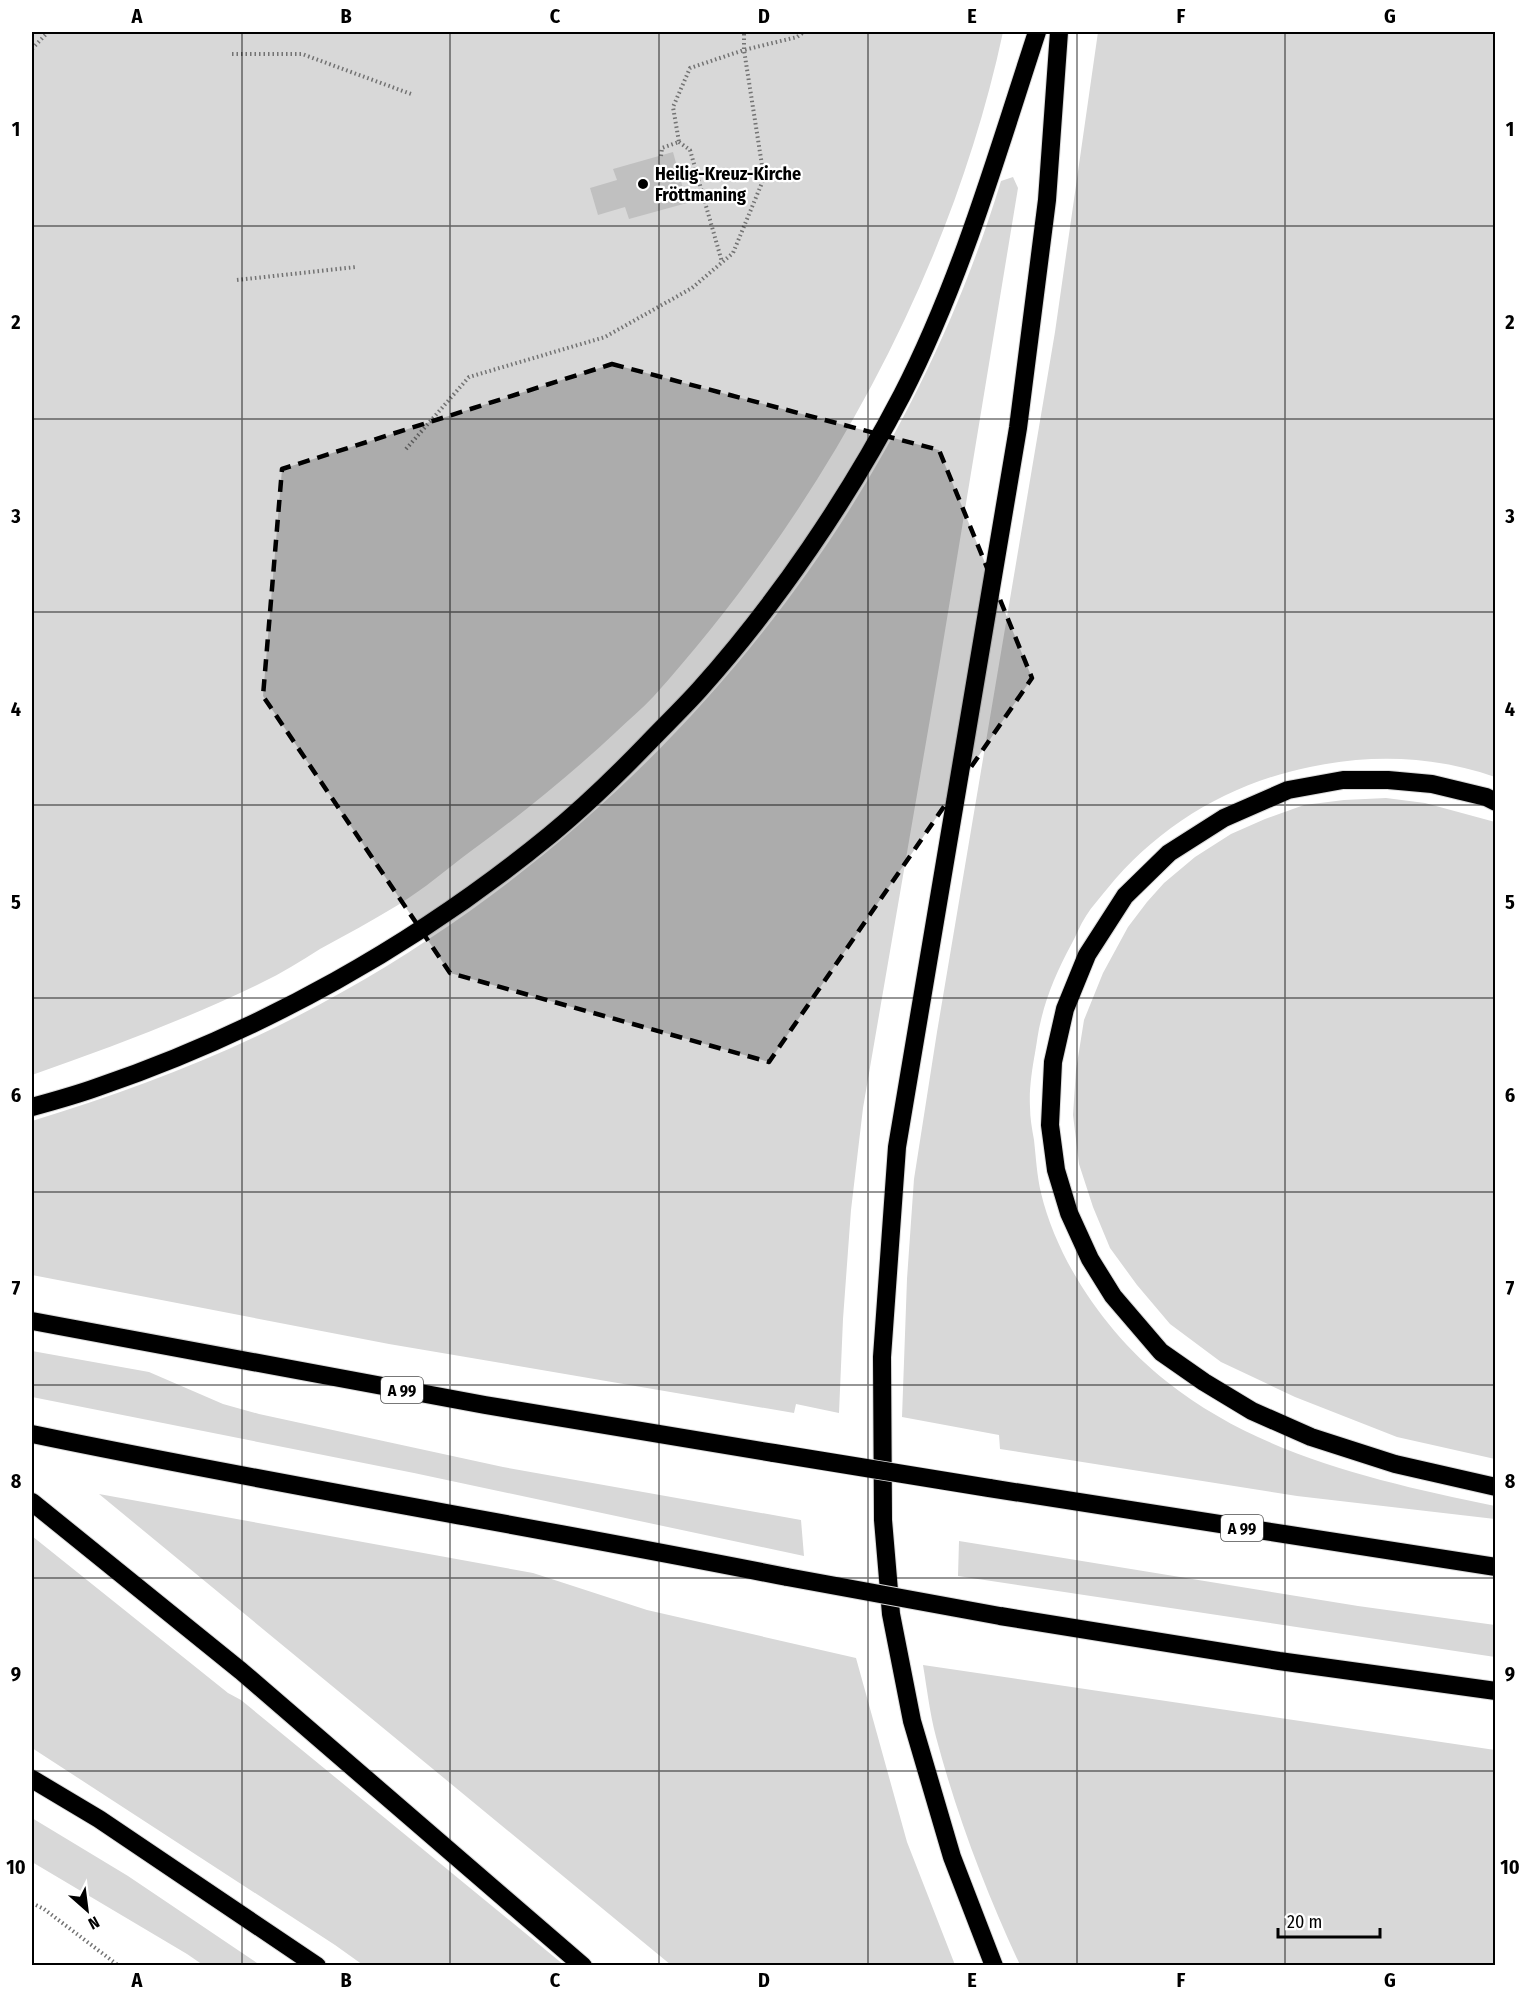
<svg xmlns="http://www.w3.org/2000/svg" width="1527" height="1997" viewBox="0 0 1527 1997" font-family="'Fira Sans Condensed',sans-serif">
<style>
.green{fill:#d8d8d8}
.building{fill:#c0c0c0}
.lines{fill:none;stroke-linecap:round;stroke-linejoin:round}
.highway-casing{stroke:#dbdbdb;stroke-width:20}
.path{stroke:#737373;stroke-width:4;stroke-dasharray:1.5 3;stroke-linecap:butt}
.highway{stroke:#000;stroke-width:18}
.highway-bridge-casing{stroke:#dbdbdb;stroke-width:20;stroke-linecap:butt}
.highway-bridge{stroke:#000;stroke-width:18}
.marked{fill:#000;fill-opacity:0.2;stroke:#000;stroke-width:4.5;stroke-dasharray:12 8;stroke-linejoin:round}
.grid{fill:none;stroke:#000;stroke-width:1.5;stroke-opacity:0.55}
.poi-dot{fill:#000;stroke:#fff;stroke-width:2}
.labels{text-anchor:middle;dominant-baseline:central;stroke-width:4.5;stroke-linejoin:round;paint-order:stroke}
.shield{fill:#fff;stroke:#4c4c4c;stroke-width:1.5}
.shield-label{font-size:16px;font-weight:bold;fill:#000}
.poi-label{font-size:18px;font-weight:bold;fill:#000;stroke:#fff;text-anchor:start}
.neatline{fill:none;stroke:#000;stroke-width:2}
.grid-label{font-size:20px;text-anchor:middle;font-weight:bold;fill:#000}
</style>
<rect width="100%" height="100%" fill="#fff"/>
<path class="green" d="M32,32H1003C951,276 820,511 654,696C642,709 628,720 616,732C570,775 522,814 471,851C447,869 424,889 398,905C373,920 346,935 320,949C301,961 282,973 261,983C187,1019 109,1048 32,1075Z
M1098,32H1495V777C1436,756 1371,754 1310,767C1230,783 1158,826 1107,889C1100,898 1092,906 1086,916C1080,925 1076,936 1071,945C1058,969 1047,994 1041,1020C1038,1031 1037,1042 1035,1053C1032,1070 1029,1089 1030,1107C1030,1118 1032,1129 1034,1140C1036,1158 1037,1176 1041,1193C1058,1264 1109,1336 1166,1381C1260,1456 1380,1482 1495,1506V1519L1297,1496L1000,1449L999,1435L902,1417L907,1279L914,1179L937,1032L1055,332Z
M1013,177L1018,188L940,661L863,1108L851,1210L843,1319L839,1413L796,1404L794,1413L389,1344L32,1275V1121C140,1088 246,1047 344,991C654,816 897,522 1001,181Z
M1386,798L1425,803L1495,822V1459L1397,1437L1295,1397L1221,1362L1170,1324L1137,1285L1110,1248L1093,1207L1079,1164L1073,1115L1076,1070L1084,1020L1103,973L1128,927L1147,902L1164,883L1195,857L1231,834L1265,819L1304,805L1344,800Z
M32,1351L149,1372L223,1404L259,1414L503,1467L801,1520L804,1556L414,1473L32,1397Z
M99,1494L533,1573L647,1610L856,1658L907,1842L955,1965H671Z
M32,1536L228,1693L241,1700L564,1965H363L335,1945L32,1748Z
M959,1541L1358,1606L1495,1625V1657L958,1576Z
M923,1665L1495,1750V1965H1020C986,1892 957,1816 936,1737C930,1714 927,1689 923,1665Z
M32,1818L128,1876L260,1965H203L187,1954L32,1862Z"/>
<path class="building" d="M673,152L687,203L629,219L625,207L598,215L590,188L617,180L613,169Z"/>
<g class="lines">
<defs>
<path id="highway" d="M1496,802L1486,797L1432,784L1388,780H1343L1288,790L1224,818L1169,853L1125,896L1087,955L1065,1009L1053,1062L1050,1125L1056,1170L1069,1213L1090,1259L1113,1296L1161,1352L1204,1382L1252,1411L1311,1437L1395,1464L1496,1487
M32,1107C54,1101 76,1095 98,1087C262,1031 417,944 550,835C584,807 616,776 646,745C664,726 683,708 700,689C777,603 849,497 902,395C961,280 997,154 1037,32
M32,1321L485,1405L774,1453
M32,1434C282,1486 536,1527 787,1577
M989,1488L1496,1567
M32,1502L241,1671L583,1966
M1000,1616L1279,1661L1496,1691
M32,1779L99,1819L317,1966
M994,1966L952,1857L912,1721L891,1614L883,1520L882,1357L897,1147L1018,428L1047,200L1059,32"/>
</defs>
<use href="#highway" class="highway-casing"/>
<path class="path" d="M32,49L48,32
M232,54H302L411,94
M679,142L690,150L722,262
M661,156L662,148L679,142L673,107L690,68L744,50V32
M237,280L356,267
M406,449L469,377L605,337L692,288L733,253L764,178L744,50L797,37L804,32
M32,1903L44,1909L119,1966"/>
<use href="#highway" class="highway"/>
<defs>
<path id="highway-bridge" d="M774,1453L989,1488
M787,1577L1000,1616"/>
</defs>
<use href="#highway-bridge" class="highway-bridge-casing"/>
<use href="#highway-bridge" class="highway-bridge"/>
</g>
<path class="marked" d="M612,364L939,450L1032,678L769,1062L450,973L263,696L282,469Z"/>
<path class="grid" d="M242,32V1966M450,32V1966M659,32V1966M868,32V1966M1077,32V1966M1285,32V1966M32,226H1496M32,419H1496M32,612H1496M32,805H1496M32,998H1496M32,1192H1496M32,1385H1496M32,1578H1496M32,1771H1496"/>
<circle class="poi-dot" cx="643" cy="184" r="6"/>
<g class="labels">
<g class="shield">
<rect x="381" y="1377" width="42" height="26" rx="4.5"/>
<rect x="1221" y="1515" width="42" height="26" rx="4.5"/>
</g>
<g class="shield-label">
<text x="402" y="1390">A 99</text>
<text x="1242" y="1528">A 99</text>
</g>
<g class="poi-label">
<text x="655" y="174">Heilig-Kreuz-Kirche<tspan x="655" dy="21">Fröttmaning</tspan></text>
</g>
</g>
<rect width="1527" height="1997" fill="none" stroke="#ffffff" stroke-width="66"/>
<g transform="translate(87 1910) rotate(152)" stroke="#ffffff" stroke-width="4.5" paint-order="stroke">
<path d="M0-4.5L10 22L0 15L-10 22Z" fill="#000000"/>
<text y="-9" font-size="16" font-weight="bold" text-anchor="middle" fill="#000000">N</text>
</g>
<path d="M1278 1928v9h102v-9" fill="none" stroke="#000000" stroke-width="3"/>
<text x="1287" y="1928" font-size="18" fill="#000000" stroke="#ffffff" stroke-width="4.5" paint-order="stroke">20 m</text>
<rect x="33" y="33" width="1461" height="1931" class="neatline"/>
<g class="grid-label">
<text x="137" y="23">A</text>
<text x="346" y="23">B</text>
<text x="555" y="23">C</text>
<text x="764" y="23">D</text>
<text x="972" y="23">E</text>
<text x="1181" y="23">F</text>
<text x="1390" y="23">G</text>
<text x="16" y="136">1</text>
<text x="1510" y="136">1</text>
<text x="16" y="329">2</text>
<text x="1510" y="329">2</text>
<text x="16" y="523">3</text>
<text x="1510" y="523">3</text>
<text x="16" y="716">4</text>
<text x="1510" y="716">4</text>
<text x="16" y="909">5</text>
<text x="1510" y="909">5</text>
<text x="16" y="1102">6</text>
<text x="1510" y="1102">6</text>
<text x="16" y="1295">7</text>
<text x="1510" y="1295">7</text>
<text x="16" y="1488">8</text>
<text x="1510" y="1488">8</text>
<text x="16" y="1681">9</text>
<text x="1510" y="1681">9</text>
<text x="16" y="1874">10</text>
<text x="1510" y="1874">10</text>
<text x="137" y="1987">A</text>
<text x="346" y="1987">B</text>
<text x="555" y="1987">C</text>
<text x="764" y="1987">D</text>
<text x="972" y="1987">E</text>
<text x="1181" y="1987">F</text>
<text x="1390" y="1987">G</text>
</g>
</svg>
